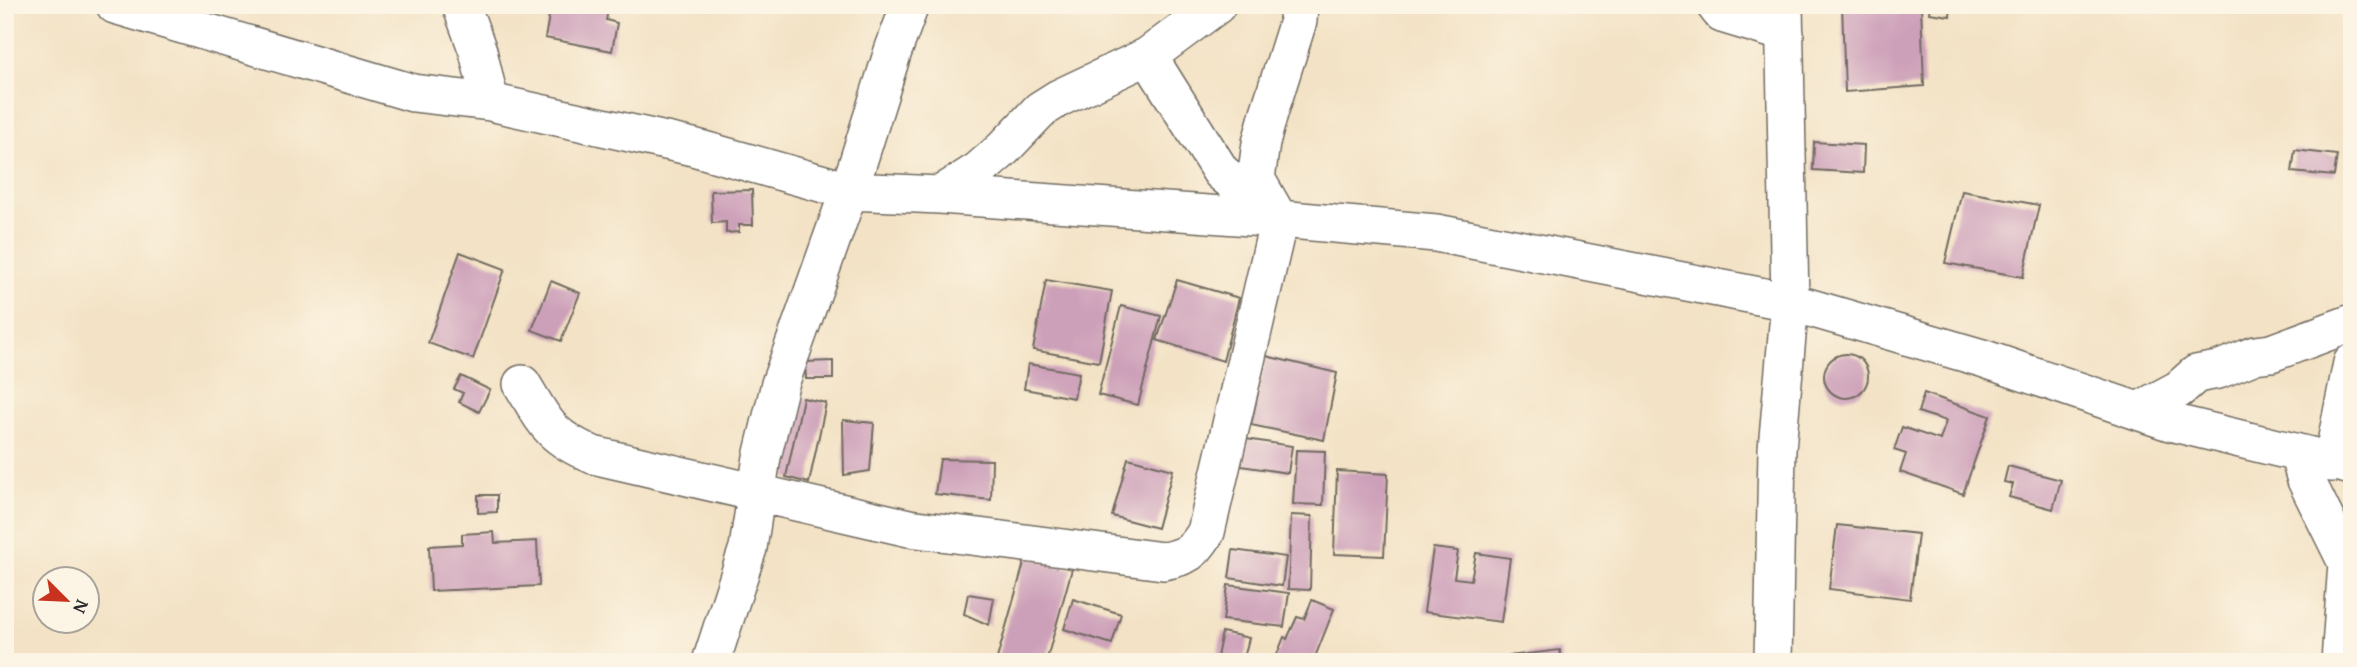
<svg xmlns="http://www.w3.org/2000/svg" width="2357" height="667" viewBox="0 0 2357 667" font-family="'Gentium Book Plus',serif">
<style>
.building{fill:#cda0b9}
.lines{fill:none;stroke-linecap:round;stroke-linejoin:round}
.street-casing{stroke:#716b61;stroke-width:40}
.street{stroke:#fff;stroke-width:37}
</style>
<rect width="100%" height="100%" fill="#fcf5e5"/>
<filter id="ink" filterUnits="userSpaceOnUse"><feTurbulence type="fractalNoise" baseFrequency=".0143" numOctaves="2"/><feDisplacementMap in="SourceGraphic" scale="14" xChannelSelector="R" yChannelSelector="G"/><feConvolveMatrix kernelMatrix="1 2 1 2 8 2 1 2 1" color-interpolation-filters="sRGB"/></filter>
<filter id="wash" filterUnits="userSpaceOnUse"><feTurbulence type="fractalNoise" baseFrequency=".00686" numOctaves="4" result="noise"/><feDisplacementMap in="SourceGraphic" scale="28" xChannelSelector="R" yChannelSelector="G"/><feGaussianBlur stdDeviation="1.57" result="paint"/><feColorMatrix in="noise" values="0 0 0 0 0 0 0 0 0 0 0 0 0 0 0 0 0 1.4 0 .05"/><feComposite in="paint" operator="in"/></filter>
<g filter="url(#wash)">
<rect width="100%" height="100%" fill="#f3e2c5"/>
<g id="blocks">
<path class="building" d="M551,5H609L606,20L617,23L612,51L545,38Z
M1842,5H1921L1924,86L1845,92Z
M1930,5H1951L1950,16L1929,13Z
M1814,142L1864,145L1863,173L1813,170Z
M2295,150L2337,155L2334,176L2292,172Z
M752,190L753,225H739V232L726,233V222L712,223L711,191Z
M1962,191L2039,205L2023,277L1945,263Z
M460,252L505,269L473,359L428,343Z
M1046,280L1112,291L1099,362L1033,350Z
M1177,280L1239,298L1223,361L1157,340Z
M551,281L580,293L561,341L532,330Z
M1121,306L1161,316L1138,405L1098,395Z
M1824 376a22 22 0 1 1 44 0a22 22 0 1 1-44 0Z
M1266,356L1337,373L1324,440L1251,425Z
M833,361V379H806L805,362Z
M1028,364L1079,373L1074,398L1024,389Z
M461,376L490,390L479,412L459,402L463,393L454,389Z
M1924,393L1990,416L1963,494L1900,472L1906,454L1894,450L1902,427L1940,440L1946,421L1918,412Z
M803,398L826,403L809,483L786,477Z
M843,420L874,423L870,471L844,475Z
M1246,439L1292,446L1288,473L1241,466Z
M1296,450L1325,451L1323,505L1293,504Z
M1128,458L1173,470L1157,528L1112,516Z
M940,459L992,460L991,500L935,494Z
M2008,466L2061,480L2053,509L2009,497L2013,484L2004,482Z
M1337,471L1388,474L1384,556L1334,554Z
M478,495H497V512L478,513Z
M1291,515L1312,516L1310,590L1288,589Z
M1837,525L1918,534L1910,599L1829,589Z
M494,532L495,543L537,541L539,586L431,591L429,546L462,544V534Z
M1433,548L1458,551L1454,578L1471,580L1476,553L1510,558L1501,622L1424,612Z
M1233,550L1286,557L1282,586L1229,578Z
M1026,556L1072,569L1046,662H996Z
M1228,585L1289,593L1284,627L1223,620Z
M968,594L994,598L989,625L964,614Z
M1073,599L1121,614L1112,644L1064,629Z
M1312,600L1334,609L1313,662H1274L1284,637L1287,639L1297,617L1304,619Z
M1222,632L1249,638L1243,662H1216Z
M1560,650L1562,662H1476V660Z"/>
</g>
</g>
<g filter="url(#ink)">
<use href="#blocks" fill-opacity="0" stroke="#716b61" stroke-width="2"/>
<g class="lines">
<defs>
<path id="street" d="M115,5L413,93L490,102L693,147L849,191L940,195L1279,219L1436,233L1790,302L1982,358L2170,422L2352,466
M461,5L478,51L490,102
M1715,5L1722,14L1785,33
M1148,56L1221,172L1267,210
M940,195L979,170L1003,149L1040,110L1059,98L1148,56L1217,5
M522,384C546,424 549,436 593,455L909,528L1163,561C1187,557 1194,552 1206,532L1279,219L1256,179L1261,143L1269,113L1298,21L1299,5
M2138,411L2179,389L2196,374L2218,370L2255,355L2271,353L2352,323
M2298,453L2306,480L2347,563L2340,662
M2332,463L2352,363
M711,662L748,548L762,457L780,384L849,191L893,51L910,5
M1773,662L1777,449L1790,302L1784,5"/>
</defs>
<use href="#street" class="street-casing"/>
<use href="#street" class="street"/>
</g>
</g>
<rect width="2357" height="667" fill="none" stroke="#fcf5e5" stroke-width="28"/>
<g transform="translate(66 600) rotate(114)"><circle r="33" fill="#fcf5e5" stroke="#a8a49b" stroke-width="2"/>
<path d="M0-5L12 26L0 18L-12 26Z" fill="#c8321e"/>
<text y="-10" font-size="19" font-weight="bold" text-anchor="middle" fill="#2b2b2b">N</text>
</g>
</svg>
